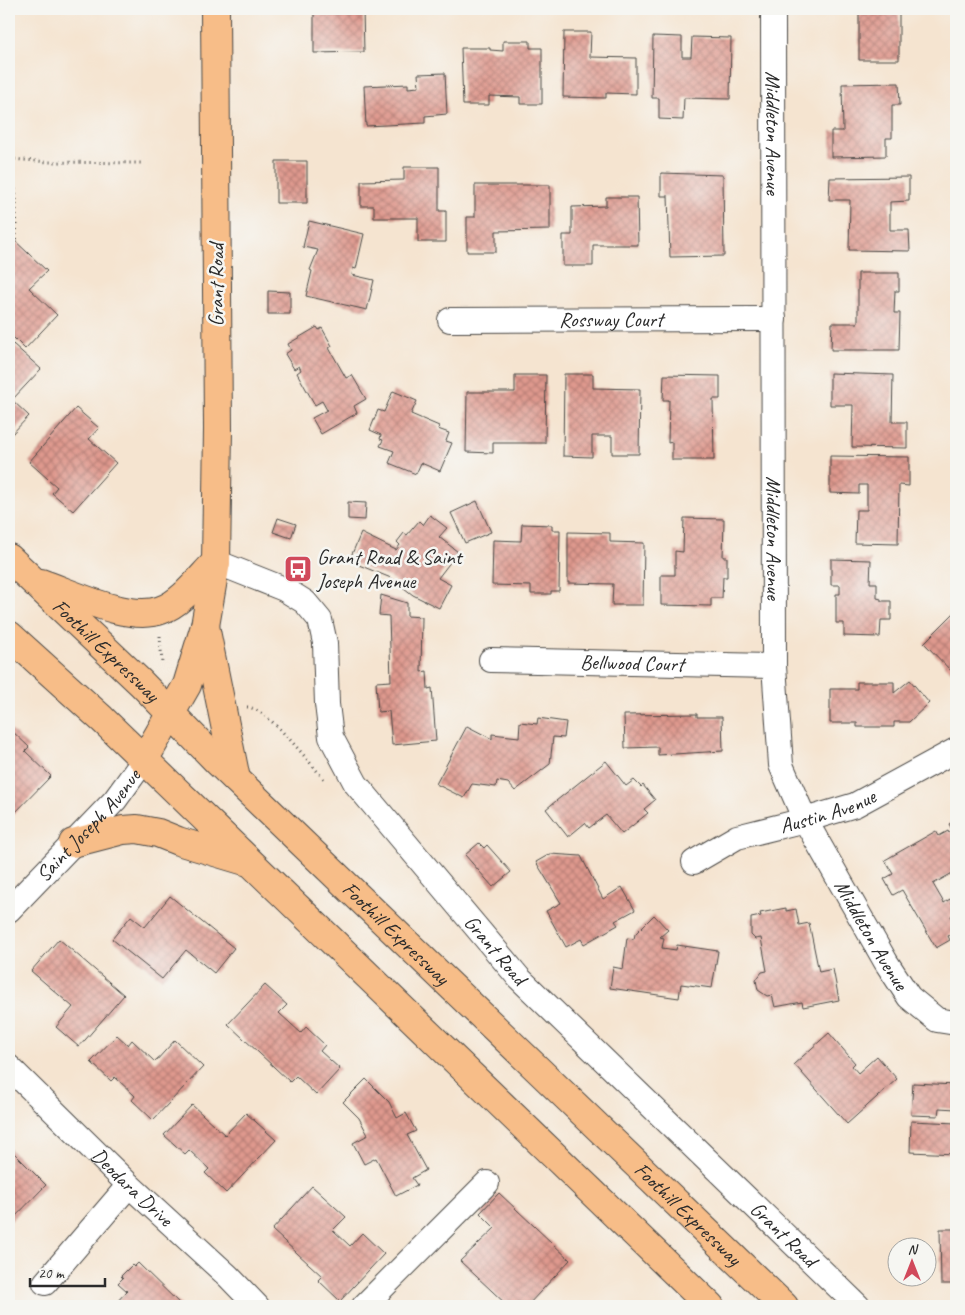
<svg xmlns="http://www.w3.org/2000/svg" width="965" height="1315" viewBox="0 0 965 1315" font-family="Caveat,sans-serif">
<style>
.building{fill:url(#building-cross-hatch)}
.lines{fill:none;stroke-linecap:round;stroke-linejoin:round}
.minor-casing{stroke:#494744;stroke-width:26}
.major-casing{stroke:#494744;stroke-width:30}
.highway-casing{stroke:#494744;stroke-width:30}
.path{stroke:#494744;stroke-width:3;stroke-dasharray:1 4;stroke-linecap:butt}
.minor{stroke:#fff;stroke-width:24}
.major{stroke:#f7bd88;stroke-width:28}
.highway{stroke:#f7bd88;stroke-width:28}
.labels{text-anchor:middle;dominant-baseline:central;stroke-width:5;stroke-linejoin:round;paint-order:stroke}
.street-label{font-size:21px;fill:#2b2b2b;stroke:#f6f6f2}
.poi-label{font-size:21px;fill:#2b2b2b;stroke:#f6f6f2;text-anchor:start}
</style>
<defs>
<pattern id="building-cross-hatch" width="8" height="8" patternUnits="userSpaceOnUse" patternTransform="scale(1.25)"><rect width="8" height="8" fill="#df998e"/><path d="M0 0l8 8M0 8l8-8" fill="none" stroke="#b57d74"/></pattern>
</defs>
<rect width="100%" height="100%" fill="#f6f6f2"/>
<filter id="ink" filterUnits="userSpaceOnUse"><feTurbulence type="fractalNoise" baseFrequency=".02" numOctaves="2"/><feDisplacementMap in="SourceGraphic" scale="10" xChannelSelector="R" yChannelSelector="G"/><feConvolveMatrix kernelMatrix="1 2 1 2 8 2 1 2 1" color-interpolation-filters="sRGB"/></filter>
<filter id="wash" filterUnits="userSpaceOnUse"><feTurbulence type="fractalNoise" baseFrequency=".0096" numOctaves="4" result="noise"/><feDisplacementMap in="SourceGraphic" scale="20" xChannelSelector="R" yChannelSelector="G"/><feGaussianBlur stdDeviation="1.12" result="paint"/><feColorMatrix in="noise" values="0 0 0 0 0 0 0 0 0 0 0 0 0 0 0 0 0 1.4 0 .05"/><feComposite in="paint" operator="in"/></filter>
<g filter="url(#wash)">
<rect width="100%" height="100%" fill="#f5e4d0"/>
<g id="blocks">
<path class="building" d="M314,9H363L364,52L314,53Z
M859,9H899V60H859Z
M564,32H591L590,57L636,58V94L606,93V98L563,97Z
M653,36L682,37V57H691L692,37L731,38L730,99L684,98L683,120L659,119V98H652Z
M503,41H530V48H542V104H520V97L489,96V105H463L461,48H490V50L503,51Z
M445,73L447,114L425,116V123L366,126L364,86L408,84V88L419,87L418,74Z
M899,83L900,105H892V138H886V156L831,157V131H843L842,84Z
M276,161H307V203H276Z
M404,167H439V211H446V242H418V218H374V206H361V181L404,180Z
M661,173L723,175L724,256L670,257L668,196H661Z
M909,177V201L890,202V230H909L910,251L849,250L850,200H829L830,178Z
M475,185H550V230L496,231V252H467V217H475Z
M606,197H637L638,245H593V266H563V235H572V207L606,206Z
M309,221L364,234L356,269L353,268L352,275L374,280L367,310L306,296L312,271L310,270L318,250L303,247Z
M11,237L47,271L29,288L57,315L25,349L9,333V239Z
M858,273H899V291H895L894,313H900L899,350H831L832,323H858Z
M268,291L290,292V314H268Z
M317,327L319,330L322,328L332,346L329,348L346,378L352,375L366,399L354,406L357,413L321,434L312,418L327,410L322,401L315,405L297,373L301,370L299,366L294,369L285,354L291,350L288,344Z
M13,344L41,369L12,400L29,416L9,437V349Z
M830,373L893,375L892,422H907V448L852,447L853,405H830Z
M564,374H593V388L640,389L639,454H612V436H592V457L563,456Z
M515,375H546L545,443H493V453L466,452L467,392H515Z
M664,375L720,376V399H713L714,460H672V442L668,443L669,400H663Z
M393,391L417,401L411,414L439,426L438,429L449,433L446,441L452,443L440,471L421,463L416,474L389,463L394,451L380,446L383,440L380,439L381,435L370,430L378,410L384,412Z
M76,408L99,428L89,439L116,463L73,511L52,493L57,487L29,462Z
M830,456L909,457V486L899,485L898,544L855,543L856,510H867V485H859V494L830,493Z
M477,501L491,532L465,543L451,513Z
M348,502L366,503L365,520L348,519Z
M430,515L447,528L439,537L458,552L438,578L451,585L439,608L413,595L391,578L349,561L361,533L396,550L400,545L397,542L404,533L407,535L419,521L423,525Z
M278,518L296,524L291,538L273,532Z
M684,518L724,519L723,557H727V577H723L722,598H711V606L661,605V575H675V551L683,552Z
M522,524L552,525V530H560L559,591H551V594H531V586L492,585L493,540L521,541Z
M568,532L610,533V542L644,543L643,605H612L613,584L568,583Z
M831,559L871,560L870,583H877V598L881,599V601H891V620H881L880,637L844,636V623H836V594H840V585H831Z
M381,595L407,603V616L422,617L421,672L427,671L428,689L432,688L436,741L392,745L389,711L378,712L376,682L391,681L389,616L379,615Z
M956,611V672L954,674L924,643Z
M910,680L929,703L909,722H894V727H857V723H830V689H857V682H894V693Z
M697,714V717H722L723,751L658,755V747L625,748L624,715Z
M538,718L566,722L564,738L553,737L550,764L515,791L508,783L497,781L496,787L472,784L464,798L436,784L467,726L492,739V734L519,737L520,722L537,724Z
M11,730L29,747L25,751L51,776L9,819V732Z
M606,761L626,786L634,780L641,787L643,785L655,800L644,809L648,813L622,834L606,815L589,828L585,823L568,837L546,809Z
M956,819V871L933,884L944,903L950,899L956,911L951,916L956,924V932L948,936L950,940L936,948L902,890L893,895L884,879L893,874L885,860L936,831L939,836L948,831L949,833L953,831L949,824Z
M479,843L484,848L487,845L511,872L493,887L465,855Z
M550,854L581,856L603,899L622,887L635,910L615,921L618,925L584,944L581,939L566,947L546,911L561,903L536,862Z
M170,896L234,948L214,973L186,950L162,979L112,939L131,916L145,927Z
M786,908V911L796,909L799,925L809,923L819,972L833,969L839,1000L803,1007L802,1002L775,1007L772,995L767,996L758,990L756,980L762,972L767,971L761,938L755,939L751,935V918L761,916L760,913Z
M654,915L668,930L660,937L664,938L662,948L676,950L677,945L718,951L712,988L681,984L679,998L610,988L613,967L623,969L627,938L634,939L635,934Z
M59,939L124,995L79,1047L56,1027L73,1007L31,971Z
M265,985L287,1005L279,1013L301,1033L306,1027L325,1045L320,1051L340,1069L316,1095L296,1076L290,1082L228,1024Z
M829,1033L855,1063L852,1066L858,1073L877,1056L897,1079L847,1124L794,1064Z
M117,1035L128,1045L132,1040L155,1062L175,1040L203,1067L153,1120L132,1100L135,1096L115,1077L111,1081L91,1062Z
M366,1079L389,1102L397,1118L406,1113L416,1131L407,1135L426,1170L412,1178L417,1185L396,1196L376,1158L364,1164L353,1143L368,1135L359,1118L343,1102Z
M913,1083L956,1085V1109L939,1108L938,1116L911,1115Z
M192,1105L225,1135L246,1113L276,1140L226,1193L205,1173L209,1169L189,1150L185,1154L164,1135Z
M911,1121L956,1123V1154L910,1152Z
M9,1148L46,1185L9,1223Z
M312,1186L346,1217L333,1230L350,1246L362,1233L384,1254L340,1301L318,1280L322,1276L272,1230Z
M499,1193L570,1260L527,1306H508L460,1261L495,1228L480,1213Z
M940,1229H956V1284H941Z
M138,1263L182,1306H113L127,1291L118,1283L123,1278L121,1276L132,1265L134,1267Z"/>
</g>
</g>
<g filter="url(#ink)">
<use href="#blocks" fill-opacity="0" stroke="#494744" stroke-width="1"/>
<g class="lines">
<defs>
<g id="minor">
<path id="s1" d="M773,9L774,666L781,765L805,820L886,962L909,997L937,1020L956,1023"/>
<path id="s2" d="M450,320L774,319"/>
<path id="s3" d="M216,562L284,589L305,602L320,620L325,643L327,704L331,737L356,784L519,978L858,1306"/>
<path id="s4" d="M491,660L774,666"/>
<path id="s5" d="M694,862L737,837L805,820L855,805L956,750"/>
<path id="s6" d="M9,910L115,800L144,760"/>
<path id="s7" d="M9,1067L129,1185L228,1276L257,1306"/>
<path d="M45,1283L129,1185"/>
<path d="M364,1306L487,1183"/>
</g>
<path id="major" d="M144,760L187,685L205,626L216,562L218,429L215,9"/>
<g id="highway">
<path id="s8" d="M9,558L141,683L219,763L784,1306"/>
<path d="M41,583C73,594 129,622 161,610C182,603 201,577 216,562"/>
<path d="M205,626L236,779"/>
<path d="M9,635L102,719L710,1306"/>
<path d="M73,843L123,830L137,829L158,833L178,841L245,861"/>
</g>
</defs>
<use href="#minor" class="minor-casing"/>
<use href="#major" class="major-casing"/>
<use href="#highway" class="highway-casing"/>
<path class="path" d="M16,240V197L11,159L49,162L141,163
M160,636L162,663
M247,707C268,708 310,764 325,780"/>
<use href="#minor" class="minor"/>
<use href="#major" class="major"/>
<use href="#highway" class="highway"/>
</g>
</g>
<defs>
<symbol id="bus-square" viewBox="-11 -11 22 22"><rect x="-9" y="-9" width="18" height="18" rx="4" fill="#d1495b" stroke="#f6f6f2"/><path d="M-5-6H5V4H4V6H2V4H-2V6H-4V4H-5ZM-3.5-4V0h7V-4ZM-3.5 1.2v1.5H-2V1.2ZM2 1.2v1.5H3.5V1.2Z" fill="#fff"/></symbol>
</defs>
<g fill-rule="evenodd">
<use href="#bus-square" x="282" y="553" width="32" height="32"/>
</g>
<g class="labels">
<g class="street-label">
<text stroke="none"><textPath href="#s1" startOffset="124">Middleton Avenue</textPath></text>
<text transform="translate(216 285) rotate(-90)">Grant Road</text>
<text stroke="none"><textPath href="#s2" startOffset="161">Rossway Court</textPath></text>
<text stroke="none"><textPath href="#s1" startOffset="529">Middleton Avenue</textPath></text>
<text stroke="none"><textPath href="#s8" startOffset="134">Foothill Expressway</textPath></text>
<text stroke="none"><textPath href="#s4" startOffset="141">Bellwood Court</textPath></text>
<text stroke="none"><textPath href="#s5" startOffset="144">Austin Avenue</textPath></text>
<text stroke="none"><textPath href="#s6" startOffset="116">Saint Joseph Avenue</textPath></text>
<text stroke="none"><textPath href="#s8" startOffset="539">Foothill Expressway</textPath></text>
<text stroke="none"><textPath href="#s1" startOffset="949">Middleton Avenue</textPath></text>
<text stroke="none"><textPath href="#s3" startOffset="509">Grant Road</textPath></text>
<text stroke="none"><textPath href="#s7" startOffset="172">Deodara Drive</textPath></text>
<text stroke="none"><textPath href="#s8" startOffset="944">Foothill Expressway</textPath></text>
<text stroke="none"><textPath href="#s3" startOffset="914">Grant Road</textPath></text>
</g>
<g class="poi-label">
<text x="317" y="557">Grant Road &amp; Saint<tspan x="317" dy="24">Joseph Avenue</tspan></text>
</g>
</g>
<rect width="965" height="1315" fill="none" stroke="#f6f6f2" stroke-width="30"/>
<g transform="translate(912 1262)"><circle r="24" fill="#f6f6f2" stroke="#a5a5a2"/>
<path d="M0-4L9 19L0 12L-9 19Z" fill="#d1495b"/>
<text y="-8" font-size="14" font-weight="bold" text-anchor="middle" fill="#2b2b2b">N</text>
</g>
<path d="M30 1278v8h75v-8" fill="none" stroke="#2b2b2b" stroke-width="2.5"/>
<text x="38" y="1278" font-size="15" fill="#2b2b2b" stroke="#f6f6f2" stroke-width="4" paint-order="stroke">20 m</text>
</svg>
